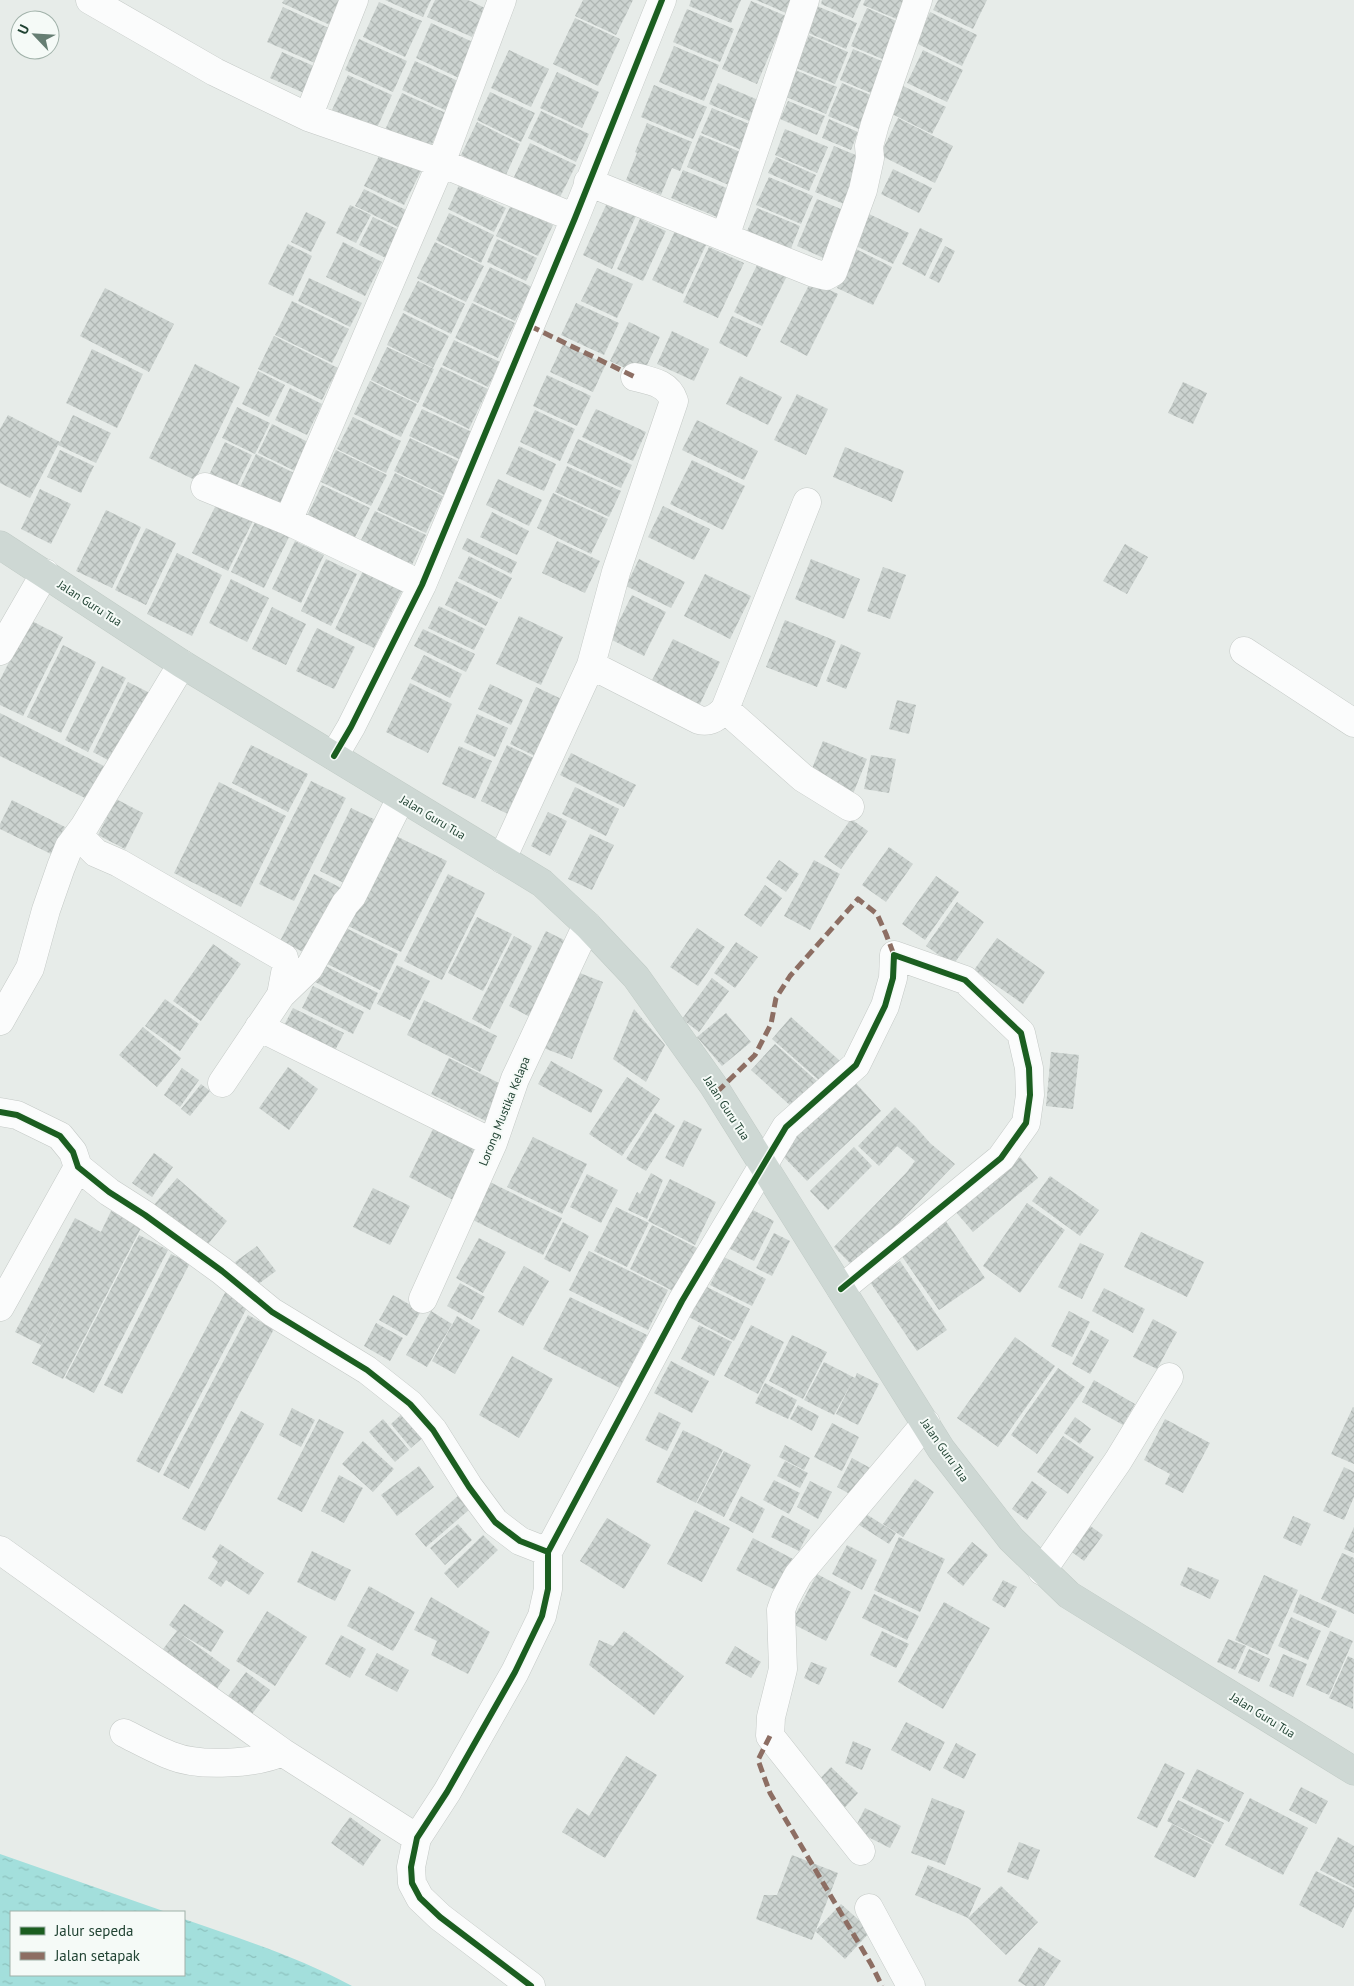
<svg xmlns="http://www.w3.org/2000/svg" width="1354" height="1986" viewBox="0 0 1354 1986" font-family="'PT Sans',sans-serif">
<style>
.water{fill:url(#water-ripples)}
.building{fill:url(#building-cross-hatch)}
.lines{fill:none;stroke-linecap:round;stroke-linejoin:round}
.minor-casing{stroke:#c4c9c6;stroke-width:29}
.major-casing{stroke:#c1cbc6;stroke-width:29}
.minor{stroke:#fbfcfc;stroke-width:28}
.major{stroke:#ced8d4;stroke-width:28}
.quiet{stroke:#8d6e63;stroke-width:5;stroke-dasharray:10 5;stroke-linecap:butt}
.cycleway-casing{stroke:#f5faf7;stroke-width:9}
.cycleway{stroke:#1b5e20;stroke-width:6}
.labels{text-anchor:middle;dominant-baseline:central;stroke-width:4;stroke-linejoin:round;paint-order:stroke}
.street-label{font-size:12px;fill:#214333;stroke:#f5faf7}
</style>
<defs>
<pattern id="water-ripples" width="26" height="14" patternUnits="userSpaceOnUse" patternTransform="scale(1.25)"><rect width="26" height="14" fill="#a3dfdc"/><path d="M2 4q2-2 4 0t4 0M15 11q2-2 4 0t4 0" fill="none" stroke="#8cc1bd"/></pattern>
<pattern id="building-cross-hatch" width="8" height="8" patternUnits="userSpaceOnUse" patternTransform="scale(1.25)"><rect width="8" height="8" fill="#ccd3d0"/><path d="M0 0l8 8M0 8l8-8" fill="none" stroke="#afb6b3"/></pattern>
</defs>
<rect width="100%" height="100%" fill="#e7ece9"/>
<path class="water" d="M0,1854L166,1912H11V1975H184V1919C241,1939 298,1957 352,1986H0Z"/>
<path class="building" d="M284,0H341L330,25L282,3Z
M385,0H431L423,17Z
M435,0H468L485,8L472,37L427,17Z
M583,0H633L616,35L575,16Z
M691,0H741L731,23L689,6Z
M756,0H792L786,13Z
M822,0H861L853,18L821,4Z
M865,0H908L899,20L863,5Z
M938,0H987L973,29L933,10Z
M751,1L786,16L757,84L722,69Z
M379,2L422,21L405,57L363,37Z
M817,6L857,23L846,49L806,32Z
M283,7L331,29L315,63L267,42Z
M867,8L901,23L885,60L851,46Z
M687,9L734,29L720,62L673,42Z
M930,12L977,35L962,66L916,43Z
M575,18L620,39L598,86L553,64Z
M431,23L475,43L459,78L416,58Z
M809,35L848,52L835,84L796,68Z
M359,39L407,61L393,92L345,70Z
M674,46L719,65L704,101L659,82Z
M853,49L884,62L871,93L840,80Z
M509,50L549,69L531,107L491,88Z
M923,50L963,70L947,102L907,83Z
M282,52L316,67L304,93L270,78Z
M415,61L460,82L447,111L402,90Z
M795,70L837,87L826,114L784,96Z
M557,72L599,92L582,128L540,108Z
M348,75L392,95L375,132L331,112Z
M718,83L763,102L754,123L709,104Z
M842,83L873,96L859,129L828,116Z
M654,85L707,107L693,139L641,117Z
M903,86L946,107L932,134L890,113Z
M490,92L535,113L521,142L477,120Z
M402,93L446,113L428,153L384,132Z
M788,101L825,116L817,135L780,119Z
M712,108L754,126L744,151L701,133Z
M541,111L589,134L576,162L528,138Z
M898,118L953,146L935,183L880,155Z
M829,119L858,132L851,150L822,138Z
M477,122L520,144L505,177L461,155Z
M647,123L692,142L680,171L672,168L661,195L626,180L637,153L660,162L635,152Z
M785,129L828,147L817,173L775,155Z
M700,135L745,154L731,186L687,167Z
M530,143L576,165L558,201L513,179Z
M834,146L863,158L844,204L815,192Z
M382,150L422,169L404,205L364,186Z
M776,157L816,175L809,191L768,173Z
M893,169L932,188L919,213L881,194Z
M683,170L729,189L717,217L671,198Z
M769,177L813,196L801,224L756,205Z
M459,185L506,208L494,232L448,209Z
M364,189L408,211L400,228L355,206Z
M817,199L848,212L828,260L797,246Z
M607,203L636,216L612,269L583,255Z
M350,205L371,215L356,243L336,233Z
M511,205L553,225L538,256L496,236Z
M757,208L800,226L788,256L744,238Z
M306,212L326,222L311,252L291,242Z
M449,213L494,235L481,263L436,240Z
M869,214L909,233L893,264L854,245Z
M373,217L399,230L386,258L359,245Z
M640,219L666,231L643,281L617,269Z
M920,228L943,239L925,276L902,264Z
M675,231L706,245L683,294L652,280Z
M497,239L537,258L526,281L487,262Z
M343,242L382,262L365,296L326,277Z
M435,242L484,266L466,302L417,278Z
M288,244L312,256L293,296L268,284Z
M945,246L955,251L939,283L929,278Z
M709,247L744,263L718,318L683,302Z
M856,249L892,267L873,305L837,288Z
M759,261L787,276L762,326L734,312Z
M490,267L532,287L515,321L473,301Z
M597,268L633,284L617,318L581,301Z
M309,278L362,303L350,327L298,301Z
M418,281L465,304L451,334L403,310Z
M811,281L838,294L807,356L780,342Z
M105,288L174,324L149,372L80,336Z
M292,301L349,329L332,363L275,335Z
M472,303L515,323L498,358L455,338Z
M576,303L619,323L604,355L561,335Z
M403,313L449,336L433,368L387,345Z
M732,316L761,329L747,357L719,343Z
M629,322L660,337L642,376L610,361Z
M672,331L709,349L694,381L657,364Z
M274,336L338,368L322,400L258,369Z
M454,340L500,362L488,387L442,365Z
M563,344L606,364L593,392L550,372Z
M387,347L434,369L418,403L371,380Z
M92,349L143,374L117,428L66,403Z
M195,364L240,387L195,480L149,458Z
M441,367L488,389L469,429L422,406Z
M258,371L285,385L269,417L242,404Z
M547,375L591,396L577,426L533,406Z
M740,376L782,397L768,425L726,404Z
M370,381L417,404L401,437L354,414Z
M1183,382L1207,393L1193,424L1168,413Z
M290,388L322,404L307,435L275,420Z
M797,394L828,409L806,455L774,440Z
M237,407L270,423L255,454L222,438Z
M422,409L472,432L459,459L409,436Z
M596,409L646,432L633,461L582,437Z
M535,410L575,429L560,461L520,442Z
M8,415L60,442L73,415L111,433L96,463L58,445L30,498L0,483V429Z
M353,417L401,441L386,473L337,449Z
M697,420L758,451L744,480L682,450Z
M272,424L312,444L297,472L258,453Z
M410,438L460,462L444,495L394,471Z
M578,439L632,465L621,488L567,463Z
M225,442L252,455L234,492L207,479Z
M519,446L556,464L544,491L506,474Z
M845,447L904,471L892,502L833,477Z
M60,450L94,466L81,493L47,477Z
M336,450L387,475L371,506L321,482Z
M256,454L298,475L282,507L240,487Z
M692,460L745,486L723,530L670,504Z
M567,466L621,491L609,517L555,492Z
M395,473L443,496L426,533L377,510Z
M498,479L542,500L529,526L486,505Z
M322,485L370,508L353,541L306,518Z
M40,489L71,504L51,544L21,529Z
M553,493L608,519L591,554L537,528Z
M219,499L255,517L228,571L192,553Z
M663,506L710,529L694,560L648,537Z
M106,510L141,527L112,588L76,571Z
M375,511L426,535L411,567L360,542Z
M492,512L529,531L517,555L480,537Z
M257,518L290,535L264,588L231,572Z
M146,528L176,543L146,605L115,590Z
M467,538L517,562L511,574L462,549Z
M295,541L324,555L301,603L272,589Z
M557,541L600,561L585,593L542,573Z
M1125,544L1148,557L1127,594L1103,581Z
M177,553L222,575L192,636L147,614Z
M469,556L512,578L501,599L458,578Z
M326,559L357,574L331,626L301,611Z
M639,559L685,582L671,608L626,586Z
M811,559L860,579L844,619L795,599Z
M883,567L906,575L890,619L867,611Z
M363,571L402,591L374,648L335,629Z
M705,574L751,596L730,639L684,616Z
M231,579L269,598L247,642L209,623Z
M456,581L498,602L486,626L445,605Z
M632,595L666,612L644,656L610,639Z
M439,606L485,629L474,650L428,628Z
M272,607L306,624L286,665L252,649Z
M519,616L563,637L541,685L496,664Z
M30,620L63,637L23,716L0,705V680Z
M785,620L836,641L817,687L766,667Z
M317,628L355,647L334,689L296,671Z
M423,629L475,654L466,672L414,646Z
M673,639L720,662L699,706L651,682Z
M841,644L861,653L846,689L826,681Z
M63,645L96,662L61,733L27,717Z
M424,655L462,674L450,698L411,679Z
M102,666L126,678L88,752L65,740Z
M128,682L152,694L117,765L93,752Z
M410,683L452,704L428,753L386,732Z
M490,684L523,700L511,725L478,709Z
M536,687L570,703L543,760L510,744Z
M897,700L916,705L909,734L889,729Z
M0,713L104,766L87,799L0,756Z
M477,714L508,728L495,757L464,742Z
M823,741L867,759L853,794L809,776Z
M251,745L308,774L288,812L232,783Z
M507,745L542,762L516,818L481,801Z
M459,746L492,761L475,799L442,784Z
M571,753L636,785L624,807L560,775Z
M871,755L896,759L889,793L864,789Z
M311,781L346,798L294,901L259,884Z
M219,782L286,816L241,907L174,873Z
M575,787L619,809L606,836L562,814Z
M116,799L143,813L125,849L98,835Z
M12,800L65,827L51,854L0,829V824Z
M351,808L384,824L352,887L320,871Z
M548,812L567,821L550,856L531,846Z
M851,819L868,831L841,869L824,857Z
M390,833L447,861L401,952L344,924Z
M590,834L614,845L592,890L568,879Z
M889,847L913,864L886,902L862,885Z
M779,860L799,874L786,892L766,878Z
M814,860L840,874L810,930L784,916Z
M314,874L345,890L312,956L280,941Z
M448,874L485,893L442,980L404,961Z
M936,876L959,892L925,940L902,924Z
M765,885L782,898L761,927L744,915Z
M957,902L984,922L953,965L926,946Z
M477,917L512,934L483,991L448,973Z
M340,925L398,954L380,990L321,961Z
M697,928L725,947L698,986L670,967Z
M546,931L570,943L532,1018L509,1006Z
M514,936L532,946L490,1029L472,1019Z
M997,938L1045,972L1023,1004L974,970Z
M736,942L758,957L735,988L714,973Z
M213,944L241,964L201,1021L173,1001Z
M324,965L378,993L370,1010L315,982Z
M397,965L430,981L410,1020L377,1004Z
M567,968L603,982L572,1059L536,1045Z
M712,978L729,991L699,1032L682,1019Z
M313,986L364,1012L353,1034L302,1008Z
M165,999L199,1024L180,1051L145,1026Z
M424,1000L497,1036L480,1072L407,1035Z
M293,1008L344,1033L330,1060L279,1035Z
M634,1009L665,1045L646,1082L613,1059Z
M726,1013L751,1042L722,1066L697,1037Z
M791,1017L840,1061L821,1082L772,1039Z
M143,1027L181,1058L157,1087L119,1055Z
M775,1044L817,1081L793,1108L751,1070Z
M1051,1052L1079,1055L1073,1109L1046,1106Z
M449,1058L505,1086L488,1122L431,1094Z
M551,1061L603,1090L591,1113L538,1084Z
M288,1067L318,1089L289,1130L259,1108Z
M182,1068L199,1080L180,1107L164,1095Z
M627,1077L660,1099L622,1156L589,1134Z
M853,1080L881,1111L807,1181L778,1151Z
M201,1084L210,1091L190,1116L181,1109Z
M895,1107L916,1127L930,1143L955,1164L855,1268L834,1247L907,1172L915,1161L897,1146L879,1166L858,1146Z
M655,1113L675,1126L646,1171L626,1159Z
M684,1120L702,1129L683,1167L665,1158Z
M436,1123L487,1149L459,1203L409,1177Z
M533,1137L587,1164L562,1214L507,1187Z
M854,1147L872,1166L828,1210L810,1191Z
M154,1153L173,1167L152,1197L132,1183Z
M1020,1157L1038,1178L973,1232L955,1211Z
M651,1173L663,1180L647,1219L628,1210L637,1192L640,1194Z
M587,1174L618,1190L601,1223L570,1207Z
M1050,1176L1099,1210L1080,1236L1032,1201Z
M177,1178L227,1221L204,1249L153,1206Z
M670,1179L716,1202L695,1245L648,1221Z
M486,1180L562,1218L543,1255L467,1217Z
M373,1188L410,1206L390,1245L353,1227Z
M1027,1203L1065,1230L1020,1293L983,1266Z
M616,1207L649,1223L627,1267L594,1251Z
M749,1208L774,1221L754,1261L728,1248Z
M111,1211L142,1226L63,1379L32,1363L83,1265L41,1345L15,1332L75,1218L101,1232Z
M945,1220L985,1278L939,1310L899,1252Z
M563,1222L589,1236L570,1272L544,1259Z
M652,1225L697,1248L675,1292L630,1269Z
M1141,1232L1204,1262L1187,1297L1124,1267Z
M774,1233L790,1241L772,1276L756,1268Z
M139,1235L168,1250L94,1393L65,1378Z
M479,1238L506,1252L483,1293L456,1278Z
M1080,1243L1104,1254L1082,1299L1058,1287Z
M257,1246L276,1271L253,1288L235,1262Z
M589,1251L668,1290L648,1330L569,1290Z
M171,1254L190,1263L122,1394L104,1385Z
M724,1257L766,1279L752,1306L710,1285Z
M900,1261L947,1330L917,1351L870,1282Z
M524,1266L549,1281L523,1326L498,1312Z
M460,1283L485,1297L472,1320L447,1306Z
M703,1285L750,1309L734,1341L687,1316Z
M1104,1288L1145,1309L1133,1333L1092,1311Z
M227,1289L250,1302L159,1473L136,1461Z
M393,1295L421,1311L407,1336L379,1320Z
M570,1297L647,1335L620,1388L543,1349Z
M431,1311L452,1324L427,1367L406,1355Z
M1069,1311L1090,1322L1072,1357L1051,1346Z
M248,1315L274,1329L189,1489L163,1475Z
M457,1316L480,1330L455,1374L432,1361Z
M1153,1319L1177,1332L1157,1369L1133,1357Z
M376,1323L403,1338L390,1361L364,1346Z
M699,1325L732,1342L714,1376L681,1359Z
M751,1325L784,1342L758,1394L724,1376Z
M1091,1330L1109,1340L1090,1374L1072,1364Z
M792,1335L827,1352L803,1399L769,1381Z
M1015,1337L1055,1366L998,1447L957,1418Z
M512,1356L553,1379L519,1438L479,1415Z
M671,1361L709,1381L692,1413L654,1393Z
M824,1362L855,1378L857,1373L879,1384L858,1425L836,1414L853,1380L834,1415L804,1400Z
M1058,1368L1085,1387L1037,1454L1011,1435Z
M1094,1380L1135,1404L1123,1425L1082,1402Z
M765,1383L797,1400L788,1419L755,1403Z
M798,1405L819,1416L812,1431L790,1419Z
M1353,1407L1354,1408V1464L1331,1454Z
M292,1408L315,1420L301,1447L279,1435Z
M406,1410L427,1434L411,1448L391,1424Z
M241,1411L264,1424L205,1531L182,1519Z
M659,1412L681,1423L667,1451L645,1440Z
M1075,1417L1091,1429L1080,1444L1064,1433Z
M319,1419L344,1432L302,1512L277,1499Z
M383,1419L409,1450L395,1462L369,1432Z
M1165,1419L1210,1443L1183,1493L1165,1484L1170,1474L1144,1460Z
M832,1423L859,1437L842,1471L814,1457Z
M683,1430L723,1450L696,1503L656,1482Z
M1063,1436L1094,1457L1068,1494L1037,1472Z
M363,1441L394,1469L373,1492L342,1464Z
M785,1445L810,1458L804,1470L779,1457Z
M724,1451L751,1465L724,1517L697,1503Z
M852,1458L874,1470L859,1499L837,1487Z
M785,1461L808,1473L800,1488L777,1476Z
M419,1466L434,1487L397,1516L381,1495Z
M1344,1467L1354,1472V1497L1344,1520L1323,1511Z
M339,1475L363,1488L344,1523L321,1511Z
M915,1479L934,1492L903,1537L883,1524Z
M774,1480L800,1493L789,1514L763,1500Z
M810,1481L832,1492L818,1519L797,1507Z
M1032,1481L1047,1492L1027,1520L1012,1509Z
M459,1495L470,1509L426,1547L415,1534Z
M741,1496L765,1509L753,1533L729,1520Z
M695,1510L730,1528L702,1582L667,1564Z
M863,1512L896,1533L889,1544L856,1523Z
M782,1515L810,1530L799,1551L771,1537Z
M1293,1516L1311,1524L1301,1546L1283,1538Z
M607,1518L651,1545L624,1589L580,1561Z
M1086,1523L1103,1535L1084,1561L1068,1549Z
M458,1524L472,1540L445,1565L430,1548Z
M1354,1527V1553L1344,1549Z
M483,1535L498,1550L458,1588L444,1573Z
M899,1537L945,1559L920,1612L874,1590Z
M753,1538L797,1561L781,1593L736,1570Z
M972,1542L988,1555L963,1586L947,1573Z
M220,1544L264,1573L249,1595L226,1580L221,1587L208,1578L218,1562L212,1557Z
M847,1545L877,1560L862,1590L832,1574Z
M312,1551L351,1570L335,1601L297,1582Z
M1342,1553L1354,1558V1614L1321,1599Z
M1188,1567L1219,1580L1210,1599L1180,1585Z
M817,1574L851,1592L826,1641L791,1623Z
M1264,1575L1298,1590L1268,1655L1235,1640Z
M1003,1580L1017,1587L1005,1608L992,1600Z
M369,1586L415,1612L393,1651L347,1626Z
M874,1594L919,1616L907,1640L862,1618Z
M1300,1594L1337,1611L1329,1628L1293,1612Z
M431,1597L490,1632L468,1674L431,1655L437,1641L414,1630Z
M944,1602L990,1628L943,1709L898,1682Z
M184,1604L224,1631L211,1652L181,1634L230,1670L214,1693L160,1653L177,1631L169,1625Z
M267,1611L307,1637L275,1686L236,1661Z
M1291,1617L1321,1631L1308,1660L1278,1646Z
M624,1631L684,1676L654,1715L589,1665L599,1640L613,1646Z
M882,1631L909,1644L896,1668L870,1655Z
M1330,1631L1353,1641L1329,1695L1306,1685Z
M341,1635L366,1649L350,1678L325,1664Z
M1228,1639L1246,1646L1235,1670L1217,1662Z
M735,1646L761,1662L751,1678L725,1663Z
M1249,1649L1270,1659L1259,1682L1238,1673Z
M377,1653L409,1670L397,1692L365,1675Z
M1283,1654L1307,1664L1293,1697L1269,1686Z
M1348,1656L1354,1659L1353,1709L1329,1698Z
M811,1662L827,1668L819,1685L804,1678Z
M246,1672L270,1690L252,1714L228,1696Z
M906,1722L945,1742L930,1771L891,1750Z
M853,1741L871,1749L862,1770L845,1763Z
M956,1743L976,1754L964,1779L943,1768Z
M626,1756L657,1775L605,1858L562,1832L577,1808L589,1816Z
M1165,1763L1185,1773L1157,1828L1137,1818Z
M831,1767L858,1793L839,1814L811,1788Z
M1197,1769L1244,1793L1229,1822L1182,1798Z
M1301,1787L1328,1801L1316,1824L1289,1810Z
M932,1798L965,1811L945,1865L911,1853Z
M1250,1798L1308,1828L1283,1875L1225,1845Z
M1178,1800L1224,1823L1213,1844L1167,1821Z
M865,1808L901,1826L890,1848L854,1830Z
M350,1817L381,1840L363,1866L331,1843Z
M1172,1824L1212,1845L1195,1878L1154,1857Z
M1338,1837L1354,1846V1888L1320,1870Z
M1019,1842L1040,1850L1028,1880L1007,1872Z
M792,1855L838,1873L812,1940L756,1919L764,1895H777Z
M928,1865L981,1888L968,1918L915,1895Z
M1316,1871L1354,1890V1907L1343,1928L1299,1905Z
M1001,1886L1038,1922L1006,1955L968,1918Z
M841,1904L871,1931L845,1959L815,1931Z
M1039,1947L1061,1961L1044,1986H1026L1018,1981Z"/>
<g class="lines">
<defs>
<path id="minor" d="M90,0L215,72L308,117L441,163L575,218
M308,117L354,0
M588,182L814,273L826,276L833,272L863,190L870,158L869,146L875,124L918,0
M725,237L805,0
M205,487L288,521L422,585
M288,521L441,163L502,0
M0,651L45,573
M1244,651L1354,723
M591,665L699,720C710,723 718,717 725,709L807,502
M725,709L803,778L850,807
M334,756L351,727L422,585L575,218L662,0
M78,835L96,853L119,863L284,958L286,968L281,995
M502,859L591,665L616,572L674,401C668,383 651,381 635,377
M0,1021L30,968L46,910L61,867L69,847L84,827L182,664
M259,1027L493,1143
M222,1083L281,995L309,968L345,904L352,896L401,798
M0,1112L17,1115L60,1136L73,1152L78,1167L109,1192L145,1215L222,1271L272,1312L367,1370L410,1404L433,1430L469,1487L495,1522L520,1541L548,1552
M423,1299L493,1143L515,1079L587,925
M0,1307L78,1167
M0,1550L282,1752
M1042,1571L1118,1461L1169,1377
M124,1733C140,1741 156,1750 172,1756C199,1767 256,1764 282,1752L417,1838
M861,1851L770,1736L771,1717L783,1669L781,1610L785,1599L798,1575L926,1423
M869,1908L911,1986
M531,1986L440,1917L420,1898L412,1883L411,1867L417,1838L447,1792L515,1672L542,1616L548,1589V1552L682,1301L786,1127L856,1065L885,1006L893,978L894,955L965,980L1021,1033L1029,1068L1030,1095L1026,1123L1001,1158L841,1289"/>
<path id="major" d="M0,545L182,664L542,883L587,925L636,977L713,1085L941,1449L1011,1539L1069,1595L1354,1771"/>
</defs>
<use href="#minor" class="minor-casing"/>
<use href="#major" class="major-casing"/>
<use href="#minor" class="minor"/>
<use href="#major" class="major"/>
<path class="quiet" d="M530,326L635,377
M717,1092L755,1055L771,1024L776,998L790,976L858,899L877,914L886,934L894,955
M770,1736L758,1760L770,1793L871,1964L882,1986"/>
<defs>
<path id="cycleway" d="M334,756L351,727L422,585L575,218L662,0
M0,1112L17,1115L60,1136L73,1152L78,1167L109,1192L145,1215L222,1271L272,1312L367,1370L410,1404L433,1430L469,1487L495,1522L520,1541L548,1552
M531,1986L440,1917L420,1898L412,1883L411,1867L417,1838L447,1792L515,1672L542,1616L548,1589V1552L682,1301L786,1127L856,1065L885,1006L893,978L894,955L965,980L1021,1033L1029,1068L1030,1095L1026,1123L1001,1158L841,1289"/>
</defs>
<use href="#cycleway" class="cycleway-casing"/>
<use href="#cycleway" class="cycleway"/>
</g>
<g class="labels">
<g class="street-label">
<text transform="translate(90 603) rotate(33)">Jalan Guru Tua</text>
<text transform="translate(433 817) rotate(31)">Jalan Guru Tua</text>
<text transform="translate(727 1108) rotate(57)">Jalan Guru Tua</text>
<text transform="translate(504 1111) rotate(-68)">Lorong Mustika Kelapa</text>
<text transform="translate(945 1450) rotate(55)">Jalan Guru Tua</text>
<text transform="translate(1263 1715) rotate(32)">Jalan Guru Tua</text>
</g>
</g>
<rect x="10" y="1911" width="175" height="65" fill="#f5faf7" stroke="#a0b1a9"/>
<rect x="20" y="1927" width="25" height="8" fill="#1b5e20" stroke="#a0b1a9"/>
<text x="55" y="1936" font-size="15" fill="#214333">Jalur sepeda</text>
<rect x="20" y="1952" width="25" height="8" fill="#8d6e63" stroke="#a0b1a9"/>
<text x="55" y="1961" font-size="15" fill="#214333">Jalan setapak</text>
<g transform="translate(35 35) rotate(295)"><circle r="24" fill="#f5faf7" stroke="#a0b1a9"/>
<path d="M0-4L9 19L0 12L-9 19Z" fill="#667e73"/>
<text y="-8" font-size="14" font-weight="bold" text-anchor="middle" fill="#214333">U</text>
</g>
</svg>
